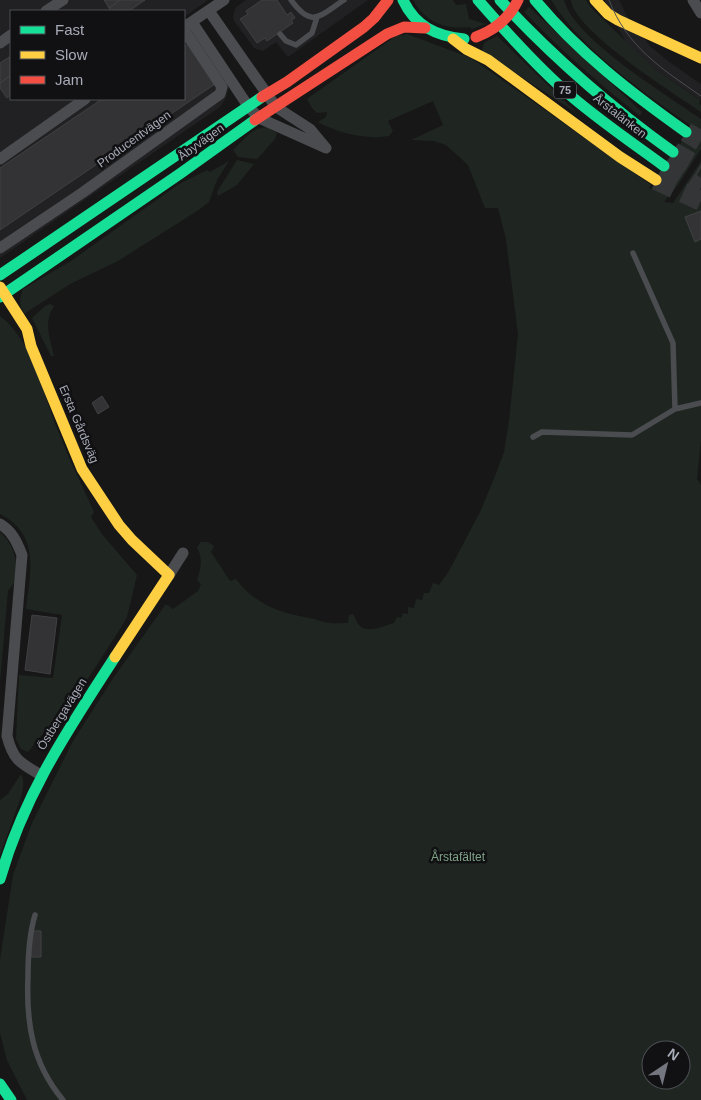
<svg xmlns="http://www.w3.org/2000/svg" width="701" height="1100" viewBox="0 0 701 1100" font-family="Helvetica,sans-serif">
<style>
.built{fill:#212123}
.green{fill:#1f2621;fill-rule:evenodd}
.building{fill:#333335;stroke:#404043}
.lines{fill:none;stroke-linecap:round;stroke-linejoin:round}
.highway-tunnel{stroke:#343537;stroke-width:20;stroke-dasharray:20 10;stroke-linecap:butt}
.lane{stroke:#4b4c50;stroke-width:5.5}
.street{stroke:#4b4c50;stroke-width:11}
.fast{stroke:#16e098;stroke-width:11}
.slow{stroke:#ffcf43;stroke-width:11}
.jam{stroke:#f24e42;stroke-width:11}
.tram{stroke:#4b4d4f;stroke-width:1}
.jam-bridge{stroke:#f24e42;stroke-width:11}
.labels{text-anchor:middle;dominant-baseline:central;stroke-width:5;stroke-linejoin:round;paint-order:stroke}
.shield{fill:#111113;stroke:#7b7d86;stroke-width:1}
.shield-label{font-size:11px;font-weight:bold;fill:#a8abb8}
.street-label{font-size:12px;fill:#a8abb8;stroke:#111113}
.park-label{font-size:12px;fill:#7fa287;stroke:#111113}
</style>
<rect width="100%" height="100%" fill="#171717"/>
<path class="built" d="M0,0H208L184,17V11H11V99H184V22L229,87L226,98L220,107L0,258Z
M246,0H368L288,57L276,42L263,51L254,48L237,25L233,19L234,12L236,7Z
M605,0H619L627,16L650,46L668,61L701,84V100L656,70L627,44L610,13Z"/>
<path class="green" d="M413,0H453L456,5L466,4L469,19L486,24L472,29L470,27C446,30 425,22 413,0Z
M551,0H564C573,38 668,96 701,119V149L678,185L664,202L673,203L701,161V439L697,479L701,485V1100H27L7,1060L0,1033V960L13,875L32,823L73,741L114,677L166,604L173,609L198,591L201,584L197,580C201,569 203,558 197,547L201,542H208L214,546L211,552L230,581L236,579C254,604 280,613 309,618C316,619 322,622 328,623C334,624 341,623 348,623L349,615L353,614C355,617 356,622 359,625C367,634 385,626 394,623L397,617L401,618L403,613L408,614V607L414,608L416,599L422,600L424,593H429L433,583L439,585L449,571L481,510L497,471L504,452L509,421L518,334L506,239L498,208H485L468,165L446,145L434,141L411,140L443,125L433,101L388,121L393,131L389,136C366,140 338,133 318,122L326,117L327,112L317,113L312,108L307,99L396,36L407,34L471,58L651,185L649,188L651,189L693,124L690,125C643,92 581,49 551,0ZM651,1050H681V1080H651Z
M571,0H586L591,8L656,70L700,100L699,104L701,105V112C675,94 574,31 571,0Z
M529,7L642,112L640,116C598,83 561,50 524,12Z
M497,36L578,114L482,51L484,43Z
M267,127L277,133L275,139L259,157L257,159L238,157L233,150C246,139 249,129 267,127Z
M237,160L254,164L237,185L218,196L217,192Z
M229,161L217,180L209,202L197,211L118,261L70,284L24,314C19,304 19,299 23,289L71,261L179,184L207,170L210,172Z
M50,304L54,306C43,322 50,339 54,356H51L32,318L45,306Z
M0,316C33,341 43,394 58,431C69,459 82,485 94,512L91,517L101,533L137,575L127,617L120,629L78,694L60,715L38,739L28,752L21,749L16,739L19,675L53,678L62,615L26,609C30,572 41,535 0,514Z
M0,532C13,543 20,565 15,581C14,584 10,588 8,591L0,682Z
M21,774C25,780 23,790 21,797L0,855V800L8,794Z"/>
<path class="building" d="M104,0H120L109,8Z
M120,0H145L129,11H111L109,8Z
M262,0H277L287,15L291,12L295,18L291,20L293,23L267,41L265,38L257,43L240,19L248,14L246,11Z
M188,44L215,84L0,230V168L102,99H184V47Z
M11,56V75L0,83V63Z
M11,75V95L7,98L0,88V83Z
M701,211V239L695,242L685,217Z
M102,396L109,407L98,414L92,403Z
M32,615L57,618L50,674L25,670Z
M31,931H41V957H31Z"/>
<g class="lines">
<path class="highway-tunnel" d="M686,132L701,141
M673,152L701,168
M664,166L700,189
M656,180L701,201"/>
<path class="lane" d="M291,0C312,29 319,16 344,0
M280,34L286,41L296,45L312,33L317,17
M675,409L701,403
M533,437L542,432L632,435L675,409L673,343L633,253
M35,915C29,935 28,955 28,976C26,1023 32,1063 63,1100"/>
<path class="street" d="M693,0L701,13
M46,11L63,0
M209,11L276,107L310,129L325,147
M192,22L248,106L259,118L326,148
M187,25L224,0
M0,43L11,35
M0,159L85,99
M0,248L82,193L220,94L222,87L184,30
M0,524C12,531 17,542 22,555L7,736C13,760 20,763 41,775
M169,575L183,553"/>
<path class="fast" d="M403,0C415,26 436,36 464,39
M478,0C505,31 533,62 563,89C594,117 630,141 664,166
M500,0C553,57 610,107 673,152
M535,0C578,52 631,93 686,132
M0,275L262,97
M0,297L181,173L255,120
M0,879C24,794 68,730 115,657
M0,1084L11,1100"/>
<path class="slow" d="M595,0L608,14L618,20L701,58
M453,39L466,49L488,60L620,157L656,180
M0,287L27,329L31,346L82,469L119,525L132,540L169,575L115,657"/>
<path class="jam" d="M262,97L287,82L364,27L374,18L388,0
M255,120L387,34L404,27L425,28"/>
<path class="tram" d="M609,0C627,47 662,69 701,96"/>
<path class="jam-bridge" d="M476,37C495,30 509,19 518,0"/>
</g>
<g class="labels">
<rect class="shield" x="554" y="81.5" width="22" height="17" rx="4"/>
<g class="shield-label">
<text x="565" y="90">75</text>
</g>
<g class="street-label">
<text transform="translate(620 116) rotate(38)">Årstalänken</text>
<text transform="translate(134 139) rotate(-36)">Producentvägen</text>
<text transform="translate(201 142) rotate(-36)">Åbyvägen</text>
<text transform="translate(79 424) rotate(67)">Ersta Gårdsväg</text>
<text transform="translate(62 714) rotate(-58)">Östbergavägen</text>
</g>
<g class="park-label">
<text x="458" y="857">Årstafältet</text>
</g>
</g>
<rect x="10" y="10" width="175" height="90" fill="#111113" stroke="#4d4f55"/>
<rect x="20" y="26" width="25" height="8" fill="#16e098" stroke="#4d4f55"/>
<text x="55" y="35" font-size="15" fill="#a8abb8">Fast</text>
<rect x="20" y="51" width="25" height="8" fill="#ffcf43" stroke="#4d4f55"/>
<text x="55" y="60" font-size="15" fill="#a8abb8">Slow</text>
<rect x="20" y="76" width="25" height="8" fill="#f24e42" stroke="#4d4f55"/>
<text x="55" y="85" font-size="15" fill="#a8abb8">Jam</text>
<g transform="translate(666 1065) rotate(35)"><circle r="24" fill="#111113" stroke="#4d4f55"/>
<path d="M0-4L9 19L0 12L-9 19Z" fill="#757780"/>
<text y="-8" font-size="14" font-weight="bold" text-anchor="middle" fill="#a8abb8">N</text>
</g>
</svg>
